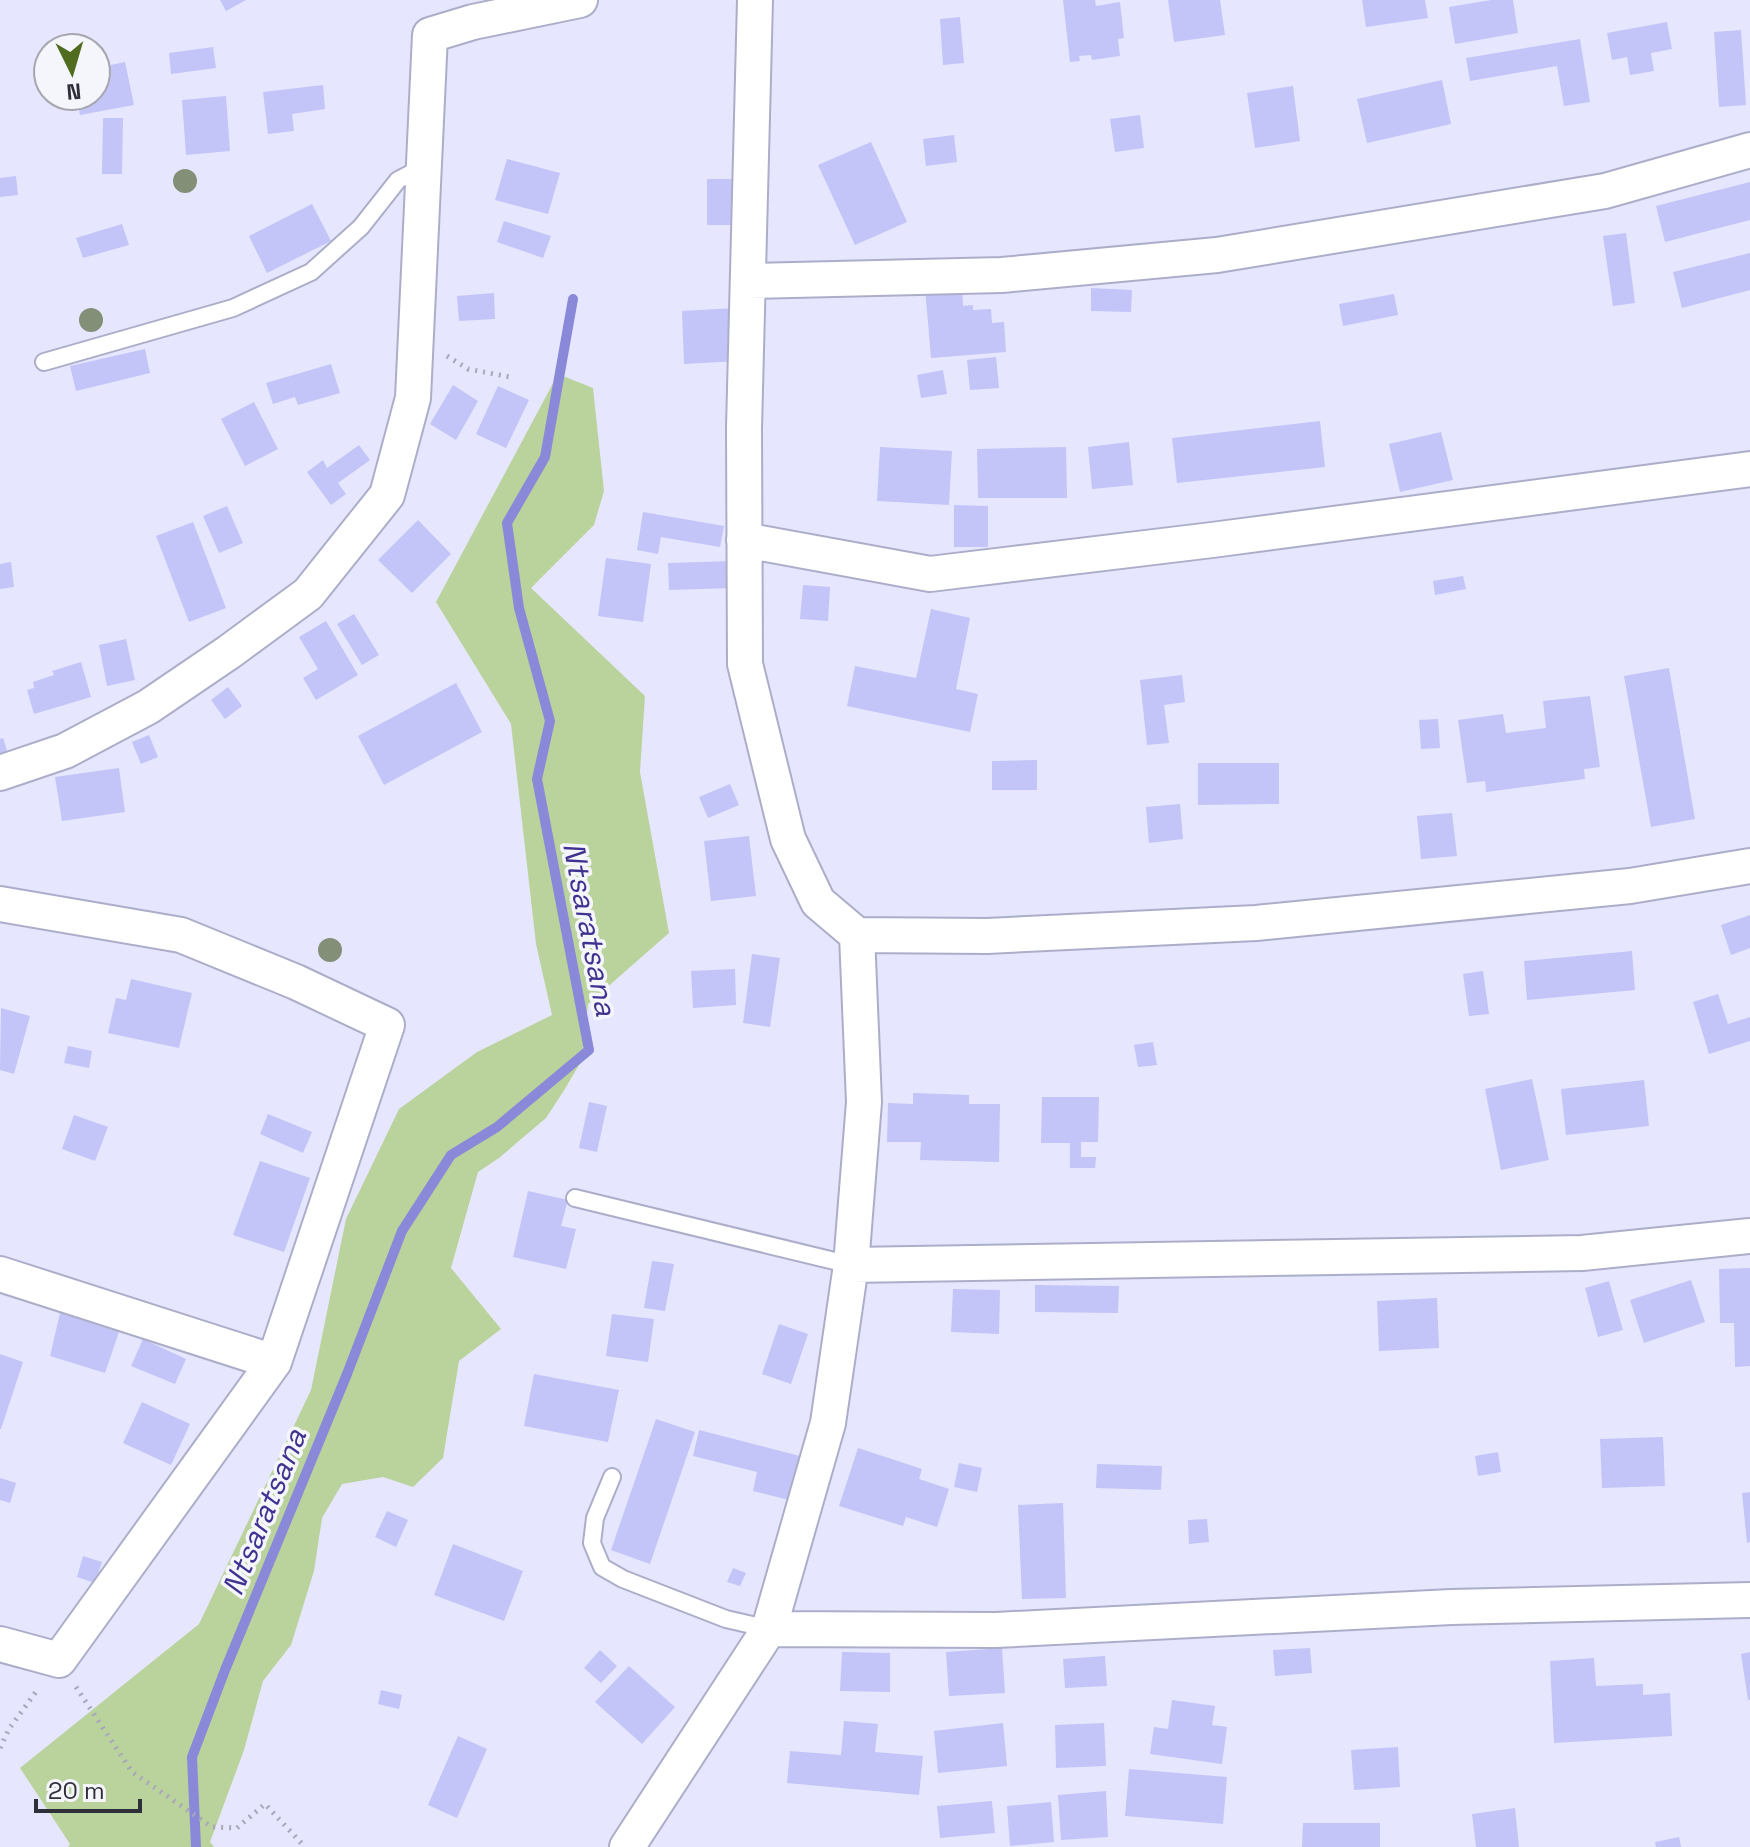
<svg xmlns="http://www.w3.org/2000/svg" width="1750" height="1847" viewBox="0 0 1750 1847" font-family="'Space Grotesk',sans-serif">
<style>
.green{fill:#bad29c}
.lines{fill:none;stroke-linecap:round;stroke-linejoin:round}
.stream{stroke:#8a89d9;stroke-width:10}
.building{fill:#c3c4f7}
.service-casing{stroke:#acaec9;stroke-width:20}
.minor-casing{stroke:#acaec9;stroke-width:38}
.path{stroke:#a7a7ba;stroke-width:5;stroke-dasharray:2 6;stroke-linecap:butt}
.service{stroke:#fff;stroke-width:16}
.minor{stroke:#fff;stroke-width:34}
.tree{fill:#838f77}
.labels{text-anchor:middle;dominant-baseline:central;stroke-width:7;stroke-linejoin:round;paint-order:stroke}
.water-label{font-size:30px;font-style:italic;fill:#3f3390;stroke:#f5f6fc}
</style>
<rect width="100%" height="100%" fill="#e6e7fe"/>
<path class="green" d="M558,374L593,388L604,491L594,525L531,588L645,696L640,772L669,933L588,1004L582,1060L563,1092L546,1118L499,1158L478,1172L451,1268L501,1329L459,1361L443,1458L413,1487L383,1477L342,1484L322,1518L314,1571L291,1645L263,1681L244,1750L210,1842L214,1847H68L70,1844L20,1768L199,1624L311,1390L346,1219L399,1109L477,1052L552,1015L536,944L511,724L436,602Z"/>
<g class="lines">
<path class="stream" d="M196,1847L192,1757L225,1670L347,1374L402,1231L451,1155L497,1127L589,1050L537,779L550,721L519,608L507,523L545,457L573,299"/>
</g>
<path class="building" d="M220,0H246L226,11Z
M1063,0H1095L1096,6L1120,2L1124,38L1118,39L1120,56L1092,60L1091,55L1079,56L1080,61L1070,62Z
M1168,0H1220L1225,35L1174,42Z
M1362,0H1425L1428,18L1366,27Z
M1491,0H1513L1518,33L1455,44L1449,7Z
M960,17L964,63L943,65L940,19Z
M1667,22L1672,49L1651,53L1654,71L1630,75L1627,57L1612,60L1607,33Z
M1741,30L1746,105L1719,107L1714,32Z
M1580,39L1590,102L1564,106L1557,66L1470,81L1466,58Z
M213,47L216,68L171,74L169,53Z
M125,62L134,105L80,115L76,96H96V68Z
M1442,80L1451,124L1367,143L1357,99Z
M323,85L325,109L292,114L294,131L268,134L263,92Z
M1293,86L1300,141L1255,148L1247,93Z
M226,96L230,151L186,155L182,100Z
M1140,115L1144,148L1115,152L1110,119Z
M103,118H123L122,174H102Z
M954,135L957,162L926,166L923,139Z
M871,142L907,222L855,245L818,165Z
M507,159L560,173L548,214L495,200Z
M16,176L18,195L0,197V178Z
M707,179H745V225H707Z
M1750,182V220L1665,242L1656,206Z
M312,204L331,241L267,273L249,236Z
M504,221L551,236L543,258L497,242Z
M122,224L129,245L83,258L76,238Z
M1626,233L1635,303L1613,306L1603,236Z
M1750,253V290L1682,308L1673,272Z
M962,285L963,306L973,305V310L991,309L992,323L1004,322L1006,352L931,358L925,288Z
M1091,288L1132,290L1131,312L1091,311Z
M494,293L495,319L459,321L457,296Z
M1394,294L1398,315L1343,326L1339,304Z
M736,308L739,361L684,364L682,311Z
M145,349L150,373L76,391L70,366Z
M996,357L999,388L970,390L967,360Z
M331,364L340,393L298,405L295,397L273,404L266,383Z
M943,370L947,394L921,398L917,375Z
M453,385L478,401L456,440L430,424Z
M498,386L529,400L506,448L476,434Z
M254,402L278,449L245,466L221,419Z
M1320,421L1325,467L1177,483L1172,438Z
M1441,432L1453,480L1400,492L1389,444Z
M1129,442L1133,485L1092,489L1088,447Z
M359,445L370,460L338,483L346,494L331,505L307,472L323,460L327,468Z
M880,447L952,451L949,505L877,501Z
M1066,447L1067,498H978L977,449Z
M954,505L988,506V547H954Z
M227,506L243,543L219,553L203,516Z
M643,512L724,526L720,547L661,537L658,554L637,550Z
M418,520L451,554L412,593L378,560Z
M193,522L226,608L189,622L156,536Z
M606,558L651,564L643,622L598,616Z
M734,561V588L669,590L668,563Z
M11,562L14,587L0,589V564Z
M1463,576L1466,589L1435,595L1433,581Z
M803,585L830,587L828,621L800,619Z
M931,609L970,618L956,689L978,694L970,732L847,706L855,666L916,678Z
M354,614L379,655L362,665L337,624Z
M326,621L358,675L316,700L303,678L318,669L299,637Z
M126,639L135,680L107,686L99,645Z
M81,662L91,697L34,714L27,690L34,688L33,682L54,675L52,671Z
M1669,668L1695,819L1651,827L1624,676Z
M1182,675L1185,702L1164,705L1169,743L1147,745L1140,680Z
M456,683L482,732L384,785L358,736Z
M228,687L242,706L225,719L211,700Z
M1590,696L1600,767L1584,769L1585,779L1486,792L1485,781L1467,783L1458,720L1503,714L1506,733L1546,728L1543,701Z
M1438,719L1440,748L1421,749L1419,720Z
M149,735L158,757L141,764L132,742Z
M3,738L9,757L0,759V739Z
M1037,760V790H992V761Z
M1198,763H1279V804L1198,805Z
M119,768L125,812L62,821L55,777Z
M730,784L739,805L708,818L699,797Z
M1180,804L1183,839L1149,843L1146,807Z
M1452,813L1457,856L1421,859L1417,816Z
M749,836L756,896L711,901L704,841Z
M1750,915V948L1731,955L1721,925Z
M1632,951L1635,990L1527,1000L1524,961Z
M752,954L780,958L770,1027L743,1023Z
M735,969L736,1005L693,1008L691,971Z
M1483,971L1489,1014L1469,1016L1463,974Z
M131,979L192,993L179,1048L108,1033L116,998L126,1000Z
M1718,994L1728,1024L1750,1017V1041L1709,1054L1693,1002Z
M1,1008L30,1016L14,1074L0,1070Z
M1153,1042L1157,1065L1138,1067L1134,1045Z
M68,1046L92,1051L89,1068L64,1063Z
M1532,1079L1549,1160L1501,1170L1485,1089Z
M1644,1080L1649,1126L1566,1135L1561,1089Z
M913,1093L969,1095V1104H1000L999,1162L920,1160L921,1142H887L888,1103L913,1104Z
M1042,1097H1099L1098,1142H1081V1157H1096L1095,1168H1070V1143H1041Z
M589,1102L607,1106L597,1152L579,1148Z
M268,1114L312,1132L303,1153L260,1134Z
M74,1115L108,1127L95,1161L62,1149Z
M260,1161L310,1178L284,1252L233,1235Z
M528,1191L568,1200L561,1226L576,1229L566,1269L513,1257Z
M652,1261L674,1264L665,1311L644,1308Z
M1750,1268V1366L1735,1367L1734,1323H1720L1719,1269Z
M1691,1280L1705,1322L1644,1343L1630,1300Z
M1609,1281L1623,1330L1598,1337L1585,1288Z
M1035,1285L1119,1286L1118,1313L1035,1312Z
M953,1289L1000,1290L999,1334L951,1332Z
M1437,1298L1439,1348L1379,1351L1377,1301Z
M60,1313L119,1332L105,1373L50,1356Z
M612,1314L654,1319L648,1362L606,1356Z
M779,1324L808,1334L791,1384L762,1374Z
M143,1339L186,1359L175,1384L131,1366Z
M0,1354L23,1362L1,1429H0Z
M534,1374L619,1390L608,1442L524,1426Z
M142,1402L190,1424L171,1465L123,1443Z
M656,1419L695,1432L650,1564L611,1550Z
M699,1430L804,1457L793,1501L753,1491L757,1472L693,1456Z
M1663,1437L1665,1486L1602,1488L1600,1439Z
M858,1448L922,1469L919,1479L949,1489L937,1527L906,1517L903,1526L839,1506Z
M1498,1452L1501,1472L1478,1476L1475,1456Z
M959,1463L982,1468L977,1492L954,1487Z
M1097,1464L1162,1466L1161,1490L1096,1488Z
M0,1478L16,1483L10,1503L0,1500Z
M1750,1492V1542L1747,1543L1742,1493Z
M1063,1503L1066,1598L1022,1599L1018,1505Z
M387,1511L408,1520L396,1547L375,1537Z
M1207,1519L1209,1542L1189,1544L1188,1520Z
M453,1544L523,1571L504,1621L434,1595Z
M83,1556L102,1562L95,1583L77,1577Z
M733,1568L746,1573L740,1586L727,1582Z
M1002,1648L1005,1693L949,1696L946,1652Z
M1310,1648L1312,1673L1275,1676L1273,1650Z
M600,1650L617,1666L601,1683L584,1668Z
M842,1652L890,1653V1692L840,1691Z
M1750,1652V1700H1748L1741,1654Z
M1105,1656L1107,1686L1065,1688L1063,1659Z
M1594,1658L1596,1686L1643,1684V1695L1670,1693L1672,1736L1554,1743L1550,1661Z
M629,1666L675,1707L642,1744L595,1702Z
M381,1690L402,1695L399,1709L378,1704Z
M1172,1700L1215,1706L1212,1725L1227,1727L1222,1764L1150,1754L1154,1727L1168,1729Z
M844,1721L878,1724L875,1752L923,1756L919,1795L787,1783L790,1751L841,1755Z
M1003,1723L1007,1766L938,1773L934,1731Z
M1104,1723L1106,1766L1056,1768L1055,1725Z
M458,1736L487,1749L457,1818L428,1805Z
M1398,1747L1400,1787L1354,1790L1351,1750Z
M1129,1769L1227,1777L1223,1824L1125,1816Z
M1106,1791L1108,1837L1061,1840L1058,1795Z
M992,1801L995,1833L940,1838L937,1806Z
M1051,1802L1054,1842L1010,1846L1007,1806Z
M1515,1808L1519,1847H1476L1472,1814Z
M1303,1823H1380V1847H1302Z
M1679,1837L1681,1847H1656L1655,1842Z"/>
<g class="lines">
<defs>
<path id="service" d="M44,362L233,308L311,272L361,227L398,180L423,167
M575,1198L851,1265
M612,1477L595,1518L592,1543L602,1567L623,1579L726,1619L769,1629"/>
<path id="minor" d="M748,281L1002,275L1217,255L1605,191L1750,150
M744,540L930,574L1212,540L1750,469
M0,773L65,751L148,707L229,652L308,594L387,495L413,398L430,35L473,22L580,0
M0,904L181,935L296,982L387,1025L274,1362L59,1660L0,1644
M857,935L987,936L1256,923L1630,886L1750,866
M851,1265L1582,1253L1750,1236
M0,1274L274,1362
M769,1629L996,1630L1451,1607L1750,1600
M627,1847L769,1629L828,1423L851,1265L864,1102L857,935L818,902L788,839L745,664L744,428L755,0"/>
</defs>
<use href="#service" class="service-casing"/>
<use href="#minor" class="minor-casing"/>
<path class="path" d="M447,356L468,369L510,377
M76,1687L132,1772L212,1827L237,1828L265,1804L305,1847
M0,1748L9,1729L38,1689"/>
<use href="#service" class="service"/>
<use href="#minor" class="minor"/>
</g>
<g class="tree">
<circle cx="185" cy="181" r="12"/>
<circle cx="91" cy="320" r="12"/>
<circle cx="330" cy="950" r="12"/>
</g>
<g class="labels">
<g class="water-label">
<text transform="translate(590 929) rotate(79)">Ntsaratsana</text>
<text transform="translate(264 1512) rotate(-68)">Ntsaratsana</text>
</g>
</g>
<g transform="translate(72 72) rotate(175)"><circle r="38" fill="#f5f6fc" stroke="#a6a6ae" stroke-width="2"/>
<path d="M0-6L14 30L0 20L-14 30Z" fill="#506c1f"/>
<text y="-12" font-size="22" font-weight="bold" text-anchor="middle" fill="#2f2f3a">N</text>
</g>
<path d="M36 1799v12h104v-12" fill="none" stroke="#2f2f3a" stroke-width="4"/>
<text x="48" y="1799" font-size="24" fill="#2f2f3a" stroke="#f5f6fc" stroke-width="6" paint-order="stroke">20 m</text>
</svg>
